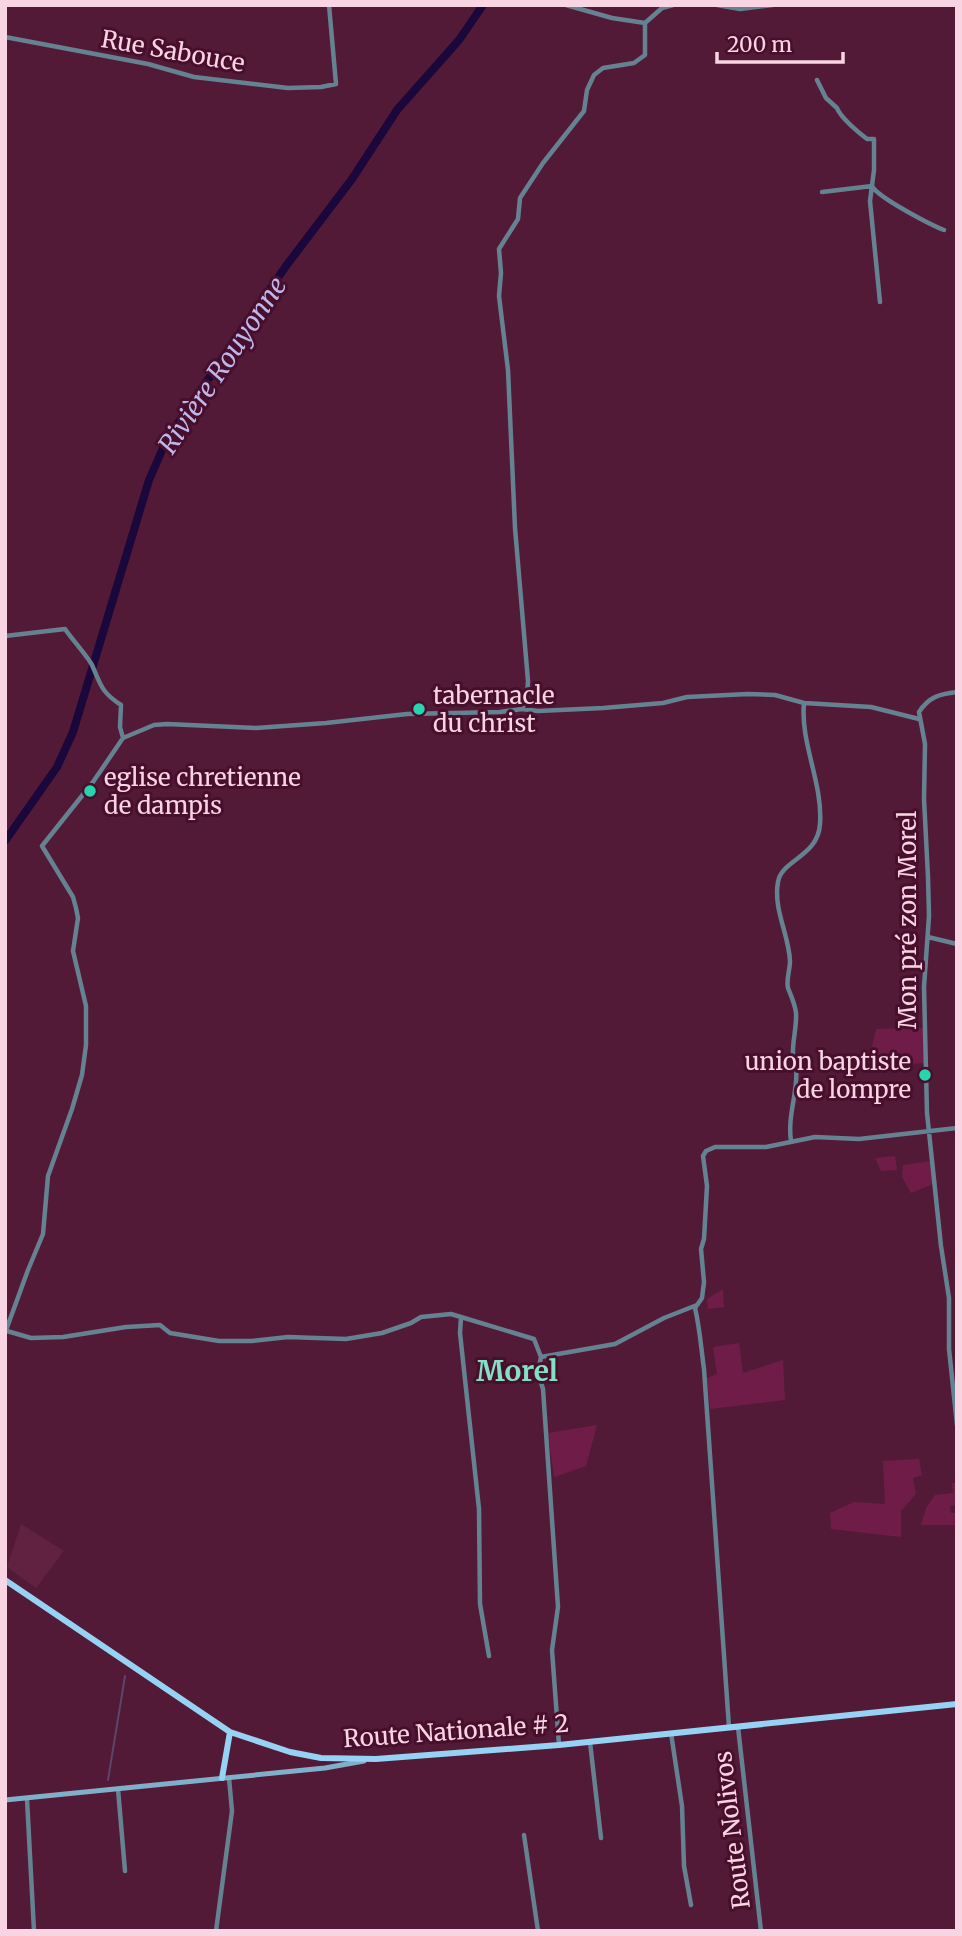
<svg xmlns="http://www.w3.org/2000/svg" width="962" height="1936" viewBox="0 0 962 1936" font-family="Merriweather,serif">
<style>
.built{fill:#612241}
.green{fill:#6f1d48}
.lines{fill:none;stroke-linecap:round;stroke-linejoin:round}
.stream{stroke:#5d446d;stroke-width:2}
.river{stroke:#1a073b;stroke-width:8}
.minor{stroke:#658292;stroke-width:4.5}
.secondary{stroke:#80afc9;stroke-width:5}
.primary{stroke:#95d2f3;stroke-width:6}
.poi-dot{fill:#26d5ae;stroke:#480f2d;stroke-width:2.5}
.labels{text-anchor:middle;dominant-baseline:central;stroke-width:6;stroke-linejoin:round;paint-order:stroke}
.street-label{font-size:24px;fill:#f9d4e3;stroke:#480f2d}
.poi-label{font-size:24px;fill:#f9d4e3;stroke:#480f2d;text-anchor:start}
.water-label{font-size:26px;font-style:italic;fill:#bfb7eb;stroke:#480f2d}
.quarter-label{font-size:28px;font-weight:bold;fill:#82e1c4;stroke:#480f2d}
</style>
<rect width="100%" height="100%" fill="#531a37"/>
<path class="built" d="M21,1524L64,1551L36,1588L7,1567Z"/>
<path class="green" d="M923,1028L925,1063L890,1065L889,1053L877,1059L871,1051L876,1029Z
M895,1156L897,1170L881,1171L875,1158Z
M931,1161L933,1184L911,1193L902,1177L903,1165Z
M723,1289L724,1307L708,1309L707,1299Z
M739,1343L743,1373L783,1360L785,1400L710,1409L707,1378L717,1374L713,1347Z
M597,1425L586,1466L554,1477L548,1433Z
M919,1459L922,1475L913,1478L916,1494L901,1511V1537L831,1529L830,1513L854,1502L885,1504L883,1461Z
M952,1483H957V1505L950,1506L951,1513H957V1525H921L926,1508L935,1495L953,1493Z"/>
<g class="lines">
<path class="stream" d="M108,1780L125,1676"/>
<path class="river" d="M5,841L57,767L73,732L149,480L167,439L286,266L352,179L397,110L459,40L483,5"/>
<path class="minor" d="M566,5L612,18L645,23L662,8L673,5
M717,5L740,9L773,5
M5,37L148,64L194,77L288,88L321,87L336,84L329,5
M817,80L826,98L837,108C840,117 859,133 867,139H874V170L870,201L880,302
M822,192L872,186C877,197 931,225 944,230
M5,636L65,629C71,638 88,657 92,665C101,685 101,692 121,705L120,727L123,738
M957,692C939,694 929,697 919,712L925,744L924,799L928,877L929,916L924,987L927,1113L941,1246L949,1298V1349L957,1425
M522,709L527,697L528,681L515,528L508,370L499,296L501,273L499,249L518,219L520,198L543,163L584,111L587,90L594,75L603,68L634,63L645,55V23
M928,937L957,944
M791,1141C787,1115 799,1090 796,1066C796,1062 794,1059 793,1056C792,1042 797,1027 796,1013C795,1004 791,996 788,988C786,979 790,970 790,961C789,935 773,909 778,882C781,860 818,857 820,824C823,783 800,743 804,703
M461,1317L460,1333L479,1509L480,1604L489,1656
M7,1331L31,1338L63,1337L126,1327L160,1325L170,1333L219,1341H252L288,1337L346,1339L382,1333L411,1323L421,1317L451,1314L534,1339L541,1357L538,1373L543,1389L558,1607L552,1650L559,1745
M5,1333L28,1270L43,1234L48,1176L72,1109L82,1075L86,1045V1006L73,951L78,918L76,908L73,897L42,846L93,782L123,738L154,725L167,724L256,728L326,723L407,714L500,712L522,709L538,711L603,708L663,703L687,697L748,694L775,695L804,703L871,707L919,719
M541,1357L615,1344L664,1318L697,1305
M729,1727L704,1369C701,1348 700,1329 695,1308L702,1298L704,1282L701,1249L704,1239L707,1186L703,1156L706,1151L715,1147H766L815,1137L859,1139L957,1128
M738,1727L761,1931
M671,1733L682,1806L684,1866L691,1905
M590,1742L601,1838
M118,1789L125,1871
M27,1799L34,1931
M524,1835L538,1931
M216,1931L232,1811L229,1778"/>
<path class="secondary" d="M5,1800L325,1768L364,1761"/>
<path class="primary" d="M5,1580L230,1732L290,1752L321,1758L376,1759L559,1745L957,1704
M222,1778L230,1732"/>
</g>
<g class="poi-dot">
<circle cx="419" cy="709" r="7"/>
<circle cx="90" cy="791" r="7"/>
<circle cx="925" cy="1075" r="7"/>
</g>
<g class="labels">
<g class="street-label">
<text transform="translate(173 51) rotate(10)">Rue Sabouce</text>
<text transform="translate(907 920) rotate(-90)">Mon pré zon Morel</text>
<text transform="translate(456 1731) rotate(-4)">Route Nationale # 2</text>
<text transform="translate(732 1830) rotate(-97)">Route Nolivos</text>
</g>
<g class="poi-label">
<text x="433" y="695">tabernacle<tspan x="433" dy="28">du christ</tspan></text>
<text x="104" y="777">eglise chretienne<tspan x="104" dy="28">de dampis</tspan></text>
<text x="911" y="1061" text-anchor="end">union baptiste<tspan x="911" dy="28">de lompre</tspan></text>
</g>
<g class="water-label">
<text transform="translate(222 365) rotate(-56)">Rivière Rouyonne</text>
</g>
<g class="quarter-label">
<text x="517" y="1371">Morel</text>
</g>
</g>
<rect width="962" height="1936" fill="none" stroke="#f9d4e3" stroke-width="14"/>
<path d="M717 52v10h126v-10" fill="none" stroke="#f9d4e3" stroke-width="3.5"/>
<text x="727" y="52" font-size="21" fill="#f9d4e3" stroke="#480f2d" stroke-width="5" paint-order="stroke">200 m</text>
</svg>
